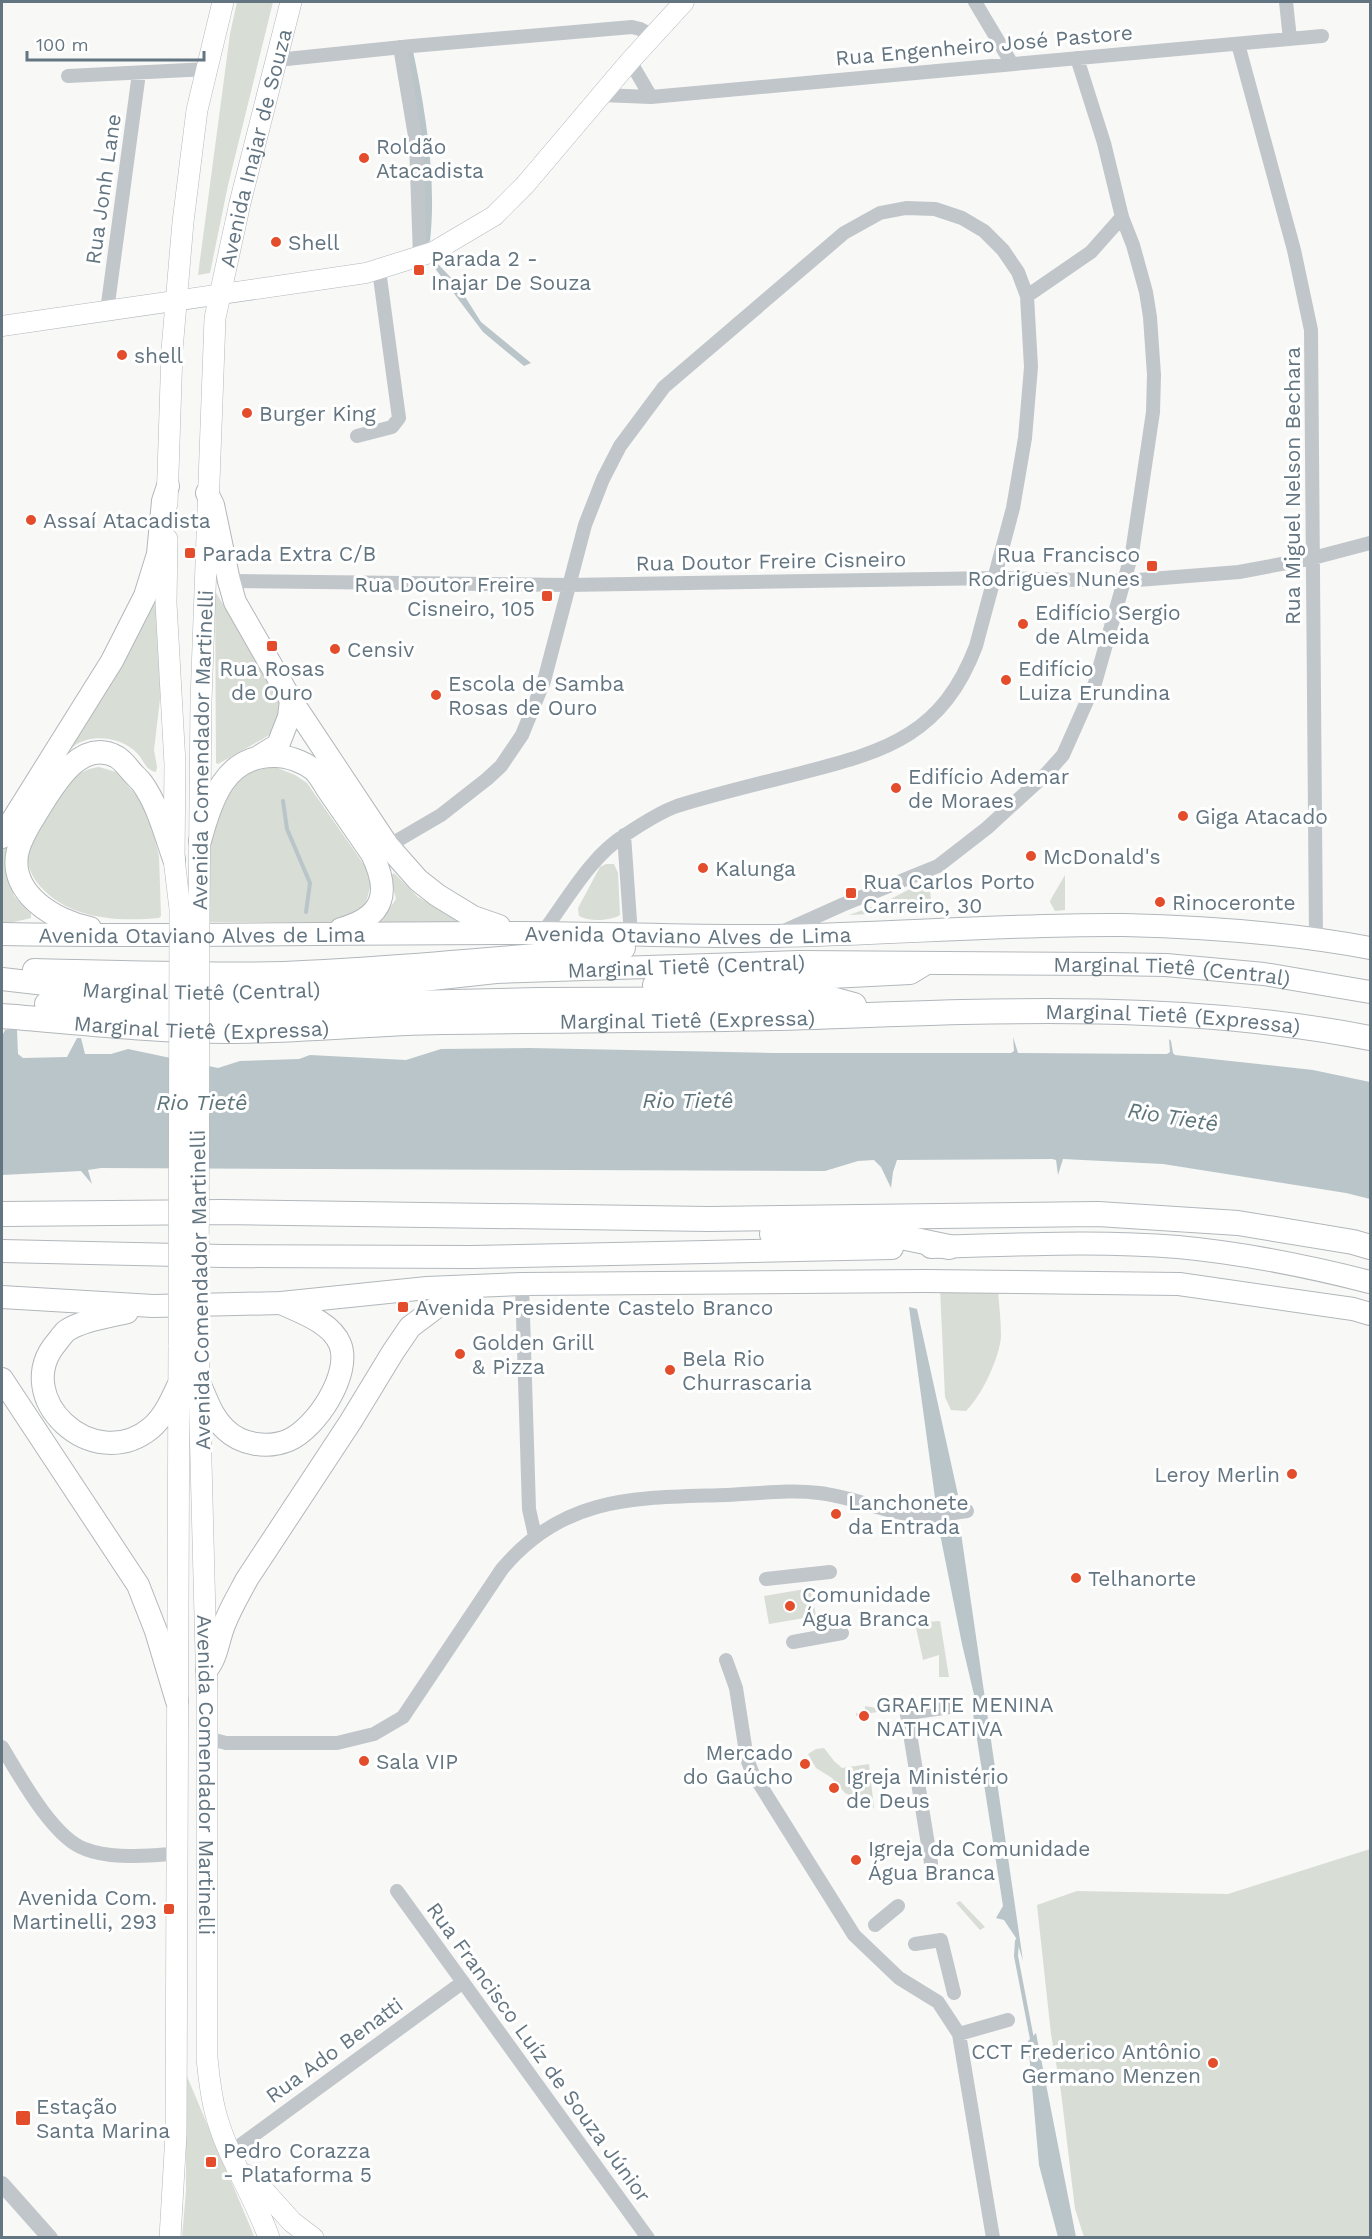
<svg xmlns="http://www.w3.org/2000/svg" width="1372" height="2239" viewBox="0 0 1372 2239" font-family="'Work Sans',sans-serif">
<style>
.green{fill:#d8ddd5}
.water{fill:#b9c5c9}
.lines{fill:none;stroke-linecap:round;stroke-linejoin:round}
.stream{stroke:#b9c5c9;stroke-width:4}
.secondary-casing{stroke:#b1b8bd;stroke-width:21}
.primary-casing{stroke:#b3b8bc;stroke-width:22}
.trunk-casing{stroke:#b2b7bb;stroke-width:24}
.motorway-casing{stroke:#b2b7bb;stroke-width:26}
.minor{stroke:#c1c6ca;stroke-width:14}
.tertiary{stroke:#c1c6ca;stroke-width:16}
.secondary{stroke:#fff;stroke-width:20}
.primary{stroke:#fff;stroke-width:21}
.trunk{stroke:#fff;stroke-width:22}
.motorway{stroke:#fff;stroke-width:24}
.primary-bridge-casing{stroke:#b3b8bc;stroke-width:22;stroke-linecap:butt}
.primary-bridge{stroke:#fff;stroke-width:21}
.poi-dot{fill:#e34d2b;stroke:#fff;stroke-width:2}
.labels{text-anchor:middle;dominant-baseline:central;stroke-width:6;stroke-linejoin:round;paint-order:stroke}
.street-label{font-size:21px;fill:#637581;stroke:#fff}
.poi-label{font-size:21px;fill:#637581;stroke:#fff;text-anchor:start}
.water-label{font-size:22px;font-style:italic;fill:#5e757b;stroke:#fff}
</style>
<rect width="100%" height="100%" fill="#f8f8f6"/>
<path class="green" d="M237,2H273L228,185L210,273L198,275L230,34Z
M215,591L283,703L282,726L266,737L218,764L216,763Z
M150,599L157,601L162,682L154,750L157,767L156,772C145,770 144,760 137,753C122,737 91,733 74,746C69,750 66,757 62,762L7,871L14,896L31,914V918L10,923H2V848Z
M99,767L116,772L147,808L159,856L161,916L159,918C116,922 64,919 36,881C31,874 27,864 28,856C30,837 45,822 54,807C66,787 74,770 99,767Z
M275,767L295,775L307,783L367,869L372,879L367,899L361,911L335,922H208C208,879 204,814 236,780C245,771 263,769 275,767Z
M606,864H614L618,873L620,915C610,921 589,922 579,916L578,908L600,867Z
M394,873L418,897L457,920L456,922H380L396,899L390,876Z
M1065,875V910L1055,911L1050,902L1051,899Z
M929,879L932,911L849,915L883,903Z
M940,1288L998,1290C999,1305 1001,1321 1001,1336C1000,1357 981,1397 966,1411L951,1410L945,1397Z
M811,1588L816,1616L769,1624L764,1596Z
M940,1621L949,1677H939V1655L923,1660L915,1623Z
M941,1695H948L950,1702L906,1714L897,1708L856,1716V1713L865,1712V1706L876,1708L895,1702L909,1708L922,1706L927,1697Z
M824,1748L834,1761L842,1768L869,1764L874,1808L845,1793L832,1778L816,1768L808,1754L816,1749Z
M1370,1849V2237H1084L1075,2209L1061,2092L1051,2034L1037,1905L1077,1891L1228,1894Z
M960,1901L985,1927L980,1930L956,1903Z
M186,2074L252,2231L254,2237L182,2238L186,2191Z"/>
<path class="water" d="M412,46C425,108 437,178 430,241L424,245L404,47Z
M436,262L457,284L481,322L531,363L524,366L483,332L431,263Z
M12,1029L17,1030L18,1054L23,1058L67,1057L77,1038H81L85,1054H111L128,1049L218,1068L240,1061L299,1059L310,1055L406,1060L441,1049L530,1048L772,1053H1011L1014,1051L1013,1037L1018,1053L1167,1054L1170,1052L1169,1039L1171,1041L1173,1053L1175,1055L1313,1070L1370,1082V1199L1346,1193L1163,1164L1063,1159L1058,1175L1056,1160L1052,1159L897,1160L893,1172L891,1188L881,1167L874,1160L858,1161L825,1171L101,1168L88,1170L92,1184L81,1171L2,1175V1036L5,1030Z
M909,1307L917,1309L958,1495L935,1498Z
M939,1529L961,1533L1023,1961L1016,1938L1004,1920L996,1918L1003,1906L972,1707L975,1699L962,1644Z
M1036,2033L1076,2237H1058L1039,2165L1028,2041Z"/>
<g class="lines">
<path class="stream" d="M283,801L287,829L310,883L306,912
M1017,1941L1016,1956L1032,2039"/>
<defs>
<path id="secondary" d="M2,326L366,273L433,252L494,216L525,185L630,61L684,2"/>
<g id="primary">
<path d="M167,504L172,350L183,222L197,110L223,2"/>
<path d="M167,539L166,603L175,764L174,859L180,909"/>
<path id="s1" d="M199,909L201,701L215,318L240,203L291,2"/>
<path id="s2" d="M198,1345L207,1694V2058C209,2078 211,2099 217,2118C229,2160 255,2197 269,2238"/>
<path d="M246,2175L256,2182L292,2222L313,2238"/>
<path d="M170,2238L176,2134L179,1345"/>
</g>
<g id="trunk">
<path d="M207,493L213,505L229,581L235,602L291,700L388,846L418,880L437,895L473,917L499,926"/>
<path d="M260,756L278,745L289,717L291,700"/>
<path d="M2,837L112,661L145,596L158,554L163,501L168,486"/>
<path d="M200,841C211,800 225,755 275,756C288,756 304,762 314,770C320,776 325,786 330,793C344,813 358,834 372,854C391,893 384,917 341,929"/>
<path d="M90,928C55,921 7,893 18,850C22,835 31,822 39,809C54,785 81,737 117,757C123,761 126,765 130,770C134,775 139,779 142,783C158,805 165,834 174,859"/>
<path id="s3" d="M2,934C167,937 332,933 497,933C589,932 681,937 773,936C890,934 1007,924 1124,925C1206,927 1290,933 1370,948"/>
<path d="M34,970C117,972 200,975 284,973C397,969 511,956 624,948"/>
<path id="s4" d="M2,979L97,990L220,992L349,988L496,972L799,962L1110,964L1166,965L1264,974L1370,992"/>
<path d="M931,1247C1013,1245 1096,1240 1178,1247C1243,1253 1307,1266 1370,1282"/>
<path d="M2,1251L223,1256L471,1257L892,1248"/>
<path d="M2,1297L153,1306L281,1303L427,1288L522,1284L924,1281L1179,1284L1353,1309L1370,1314"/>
<path d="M127,1312C107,1317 83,1320 66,1331C63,1334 60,1338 57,1342C9,1397 93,1476 151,1428C164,1417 171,1401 178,1386"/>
<path d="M2,1379L138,1585L156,1631L177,1701"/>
<path d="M200,1385C207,1400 212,1417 225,1429C241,1445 268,1449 289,1440C316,1428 352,1374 340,1344C331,1322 300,1312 281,1303"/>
<path d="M207,1669C217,1657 218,1640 224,1625C230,1609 239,1594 247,1579L351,1421L393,1352L410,1327L438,1306L473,1292"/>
</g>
<g id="motorway">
<path d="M655,985L910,972L923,964"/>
<path d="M47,1004L223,1012H289L408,1003L538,1000L832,999L854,1005"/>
<path id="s5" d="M2,1016C77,1022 153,1031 228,1031C300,1031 371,1023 442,1022C566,1020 690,1021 814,1017C1000,1010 1187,1002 1370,1038"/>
<path d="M2,1214L222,1212L709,1219L1098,1214L1238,1223L1353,1242L1370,1247"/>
<path d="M772,1234L906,1238L949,1247"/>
</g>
</defs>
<use href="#secondary" class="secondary-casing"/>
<use href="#primary" class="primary-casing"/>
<use href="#trunk" class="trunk-casing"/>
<use href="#motorway" class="motorway-casing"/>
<path class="minor" d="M975,2L1012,64
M1286,2L1290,39
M1238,44L1294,250L1311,330L1316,938
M400,47L416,142L420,257
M277,60L412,46L632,27L640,29L653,36
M630,61L651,97
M68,76L208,69
M601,95L651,97L1322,36
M1027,296L1091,252L1122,217
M107,311L139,73
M357,436L392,427L399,418L379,270
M229,581L568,585L995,578L1125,581L1239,572L1313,558L1370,543
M624,835L631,935
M388,846L441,815L487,779L501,766L522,735L544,681L585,525L603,479L620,446L664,387L844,233L880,213L906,208L935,209L962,218L984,231L1003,250L1018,272L1027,296L1031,367L1025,438L1013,508L976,646C943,733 888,751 805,772C762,783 719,793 677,806C660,812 640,825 625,835C591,856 567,900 543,932
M784,931L842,905L938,866L987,828L1046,774L1063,755L1095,683L1132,553L1153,412L1154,375L1150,317L1146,292L1133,245L1122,217L1104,143L1077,58
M522,1284L529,1509L535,1536
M766,1579L830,1572
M793,1642L842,1633
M726,1660L736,1688L747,1759L752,1772L854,1935L899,1978L938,2002L959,2034L993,2238
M207,1738L226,1743H337L374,1734L403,1717L502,1569C565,1494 637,1498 727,1495C757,1494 789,1489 819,1493C855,1497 890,1515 926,1516C940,1516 954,1513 967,1511
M2,1747C19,1775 53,1838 85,1849C113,1860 146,1855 176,1854
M931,1863L907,1715L909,1713L956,1706
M397,1891L648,2238
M875,1925L898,1906
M915,1944L941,1940L954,1993
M959,2034L1008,2020
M231,2152L463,1982"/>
<path class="tertiary" d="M2,2184L50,2238"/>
<use href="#secondary" class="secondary"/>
<use href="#primary" class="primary"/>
<use href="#trunk" class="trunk"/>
<use href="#motorway" class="motorway"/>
<defs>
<path id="primary-bridge" d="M179,1345L180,909
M198,1345L199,909"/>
</defs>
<use href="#primary-bridge" class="primary-bridge-casing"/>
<use href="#primary-bridge" class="primary-bridge"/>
</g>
<g class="poi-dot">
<circle cx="364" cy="158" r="6"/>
<circle cx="276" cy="242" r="6"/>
<rect x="413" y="264" width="12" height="12" rx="3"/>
<circle cx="122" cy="355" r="6"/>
<circle cx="247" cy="413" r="6"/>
<circle cx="31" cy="520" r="6"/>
<rect x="184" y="547" width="12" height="12" rx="3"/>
<rect x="1146" y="560" width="12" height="12" rx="3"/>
<rect x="541" y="590" width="12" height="12" rx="3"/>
<circle cx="1023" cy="624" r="6"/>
<rect x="266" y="640" width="12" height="12" rx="3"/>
<circle cx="335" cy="649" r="6"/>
<circle cx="1006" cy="680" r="6"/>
<circle cx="436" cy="695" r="6"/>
<circle cx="896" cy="788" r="6"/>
<circle cx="1183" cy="816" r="6"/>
<circle cx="1031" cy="856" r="6"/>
<circle cx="703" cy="868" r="6"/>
<rect x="845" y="887" width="12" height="12" rx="3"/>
<circle cx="1160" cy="902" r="6"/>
<rect x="397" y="1301" width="12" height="12" rx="3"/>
<circle cx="460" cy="1354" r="6"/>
<circle cx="670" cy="1370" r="6"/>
<circle cx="1292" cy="1474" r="6"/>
<circle cx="836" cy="1514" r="6"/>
<circle cx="1076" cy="1578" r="6"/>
<circle cx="790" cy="1606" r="6"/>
<circle cx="864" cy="1716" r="6"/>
<circle cx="364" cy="1761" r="6"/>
<circle cx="805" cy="1764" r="6"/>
<circle cx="834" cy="1788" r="6"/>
<circle cx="856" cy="1860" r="6"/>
<rect x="163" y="1903" width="12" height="12" rx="3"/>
<circle cx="1213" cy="2063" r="6"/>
<rect x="15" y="2110" width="16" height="16" rx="3"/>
<rect x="205" y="2156" width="12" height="12" rx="3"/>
</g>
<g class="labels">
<g class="street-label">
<text transform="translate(984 45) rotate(-5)">Rua Engenheiro José Pastore</text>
<text stroke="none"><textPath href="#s1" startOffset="766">Avenida Inajar de Souza</textPath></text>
<text transform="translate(103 189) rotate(-82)">Rua Jonh Lane</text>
<text transform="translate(1292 486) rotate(-90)">Rua Miguel Nelson Bechara</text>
<text transform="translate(771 561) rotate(-1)">Rua Doutor Freire Cisneiro</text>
<text stroke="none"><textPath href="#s1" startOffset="159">Avenida Comendador Martinelli</textPath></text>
<text stroke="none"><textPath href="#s3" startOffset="686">Avenida Otaviano Alves de Lima</textPath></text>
<text stroke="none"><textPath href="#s3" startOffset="200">Avenida Otaviano Alves de Lima</textPath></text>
<text stroke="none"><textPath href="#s4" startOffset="686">Marginal Tietê (Central)</textPath></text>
<text stroke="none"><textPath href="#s4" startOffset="1172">Marginal Tietê (Central)</textPath></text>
<text stroke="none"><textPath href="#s4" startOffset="200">Marginal Tietê (Central)</textPath></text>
<text stroke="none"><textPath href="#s5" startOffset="686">Marginal Tietê (Expressa)</textPath></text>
<text stroke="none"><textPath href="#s5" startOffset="1172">Marginal Tietê (Expressa)</textPath></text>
<text stroke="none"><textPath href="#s5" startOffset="200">Marginal Tietê (Expressa)</textPath></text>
<text transform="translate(200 1290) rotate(-91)">Avenida Comendador Martinelli</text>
<text stroke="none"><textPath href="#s2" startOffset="430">Avenida Comendador Martinelli</textPath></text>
<text transform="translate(334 2050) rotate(-36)">Rua Ado Benatti</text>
<text transform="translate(539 2052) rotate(54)">Rua Francisco Luíz de Souza Júnior</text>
</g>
<g class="poi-label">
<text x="376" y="146">Roldão<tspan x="376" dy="24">Atacadista</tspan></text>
<text x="288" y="242">Shell</text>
<text x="431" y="258">Parada 2 -<tspan x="431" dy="24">Inajar De Souza</tspan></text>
<text x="134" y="355">shell</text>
<text x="259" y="413">Burger King</text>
<text x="43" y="520">Assaí Atacadista</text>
<text x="202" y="553">Parada Extra C/B</text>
<text x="1140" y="554" text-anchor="end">Rua Francisco<tspan x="1140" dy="24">Rodrigues Nunes</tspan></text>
<text x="535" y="584" text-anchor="end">Rua Doutor Freire<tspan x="535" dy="24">Cisneiro, 105</tspan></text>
<text x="1035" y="612">Edifício Sergio<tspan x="1035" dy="24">de Almeida</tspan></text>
<text x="347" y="649">Censiv</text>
<text x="272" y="668" text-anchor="middle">Rua Rosas<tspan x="272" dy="24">de Ouro</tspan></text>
<text x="1018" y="668">Edifício<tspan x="1018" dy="24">Luiza Erundina</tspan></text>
<text x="448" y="683">Escola de Samba<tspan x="448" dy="24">Rosas de Ouro</tspan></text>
<text x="908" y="776">Edifício Ademar<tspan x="908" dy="24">de Moraes</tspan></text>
<text x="1195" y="816">Giga Atacado</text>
<text x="1043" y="856">McDonald's</text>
<text x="715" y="868">Kalunga</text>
<text x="863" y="881">Rua Carlos Porto<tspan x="863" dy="24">Carreiro, 30</tspan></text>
<text x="1172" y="902">Rinoceronte</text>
<text x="415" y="1307">Avenida Presidente Castelo Branco</text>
<text x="472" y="1342">Golden Grill<tspan x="472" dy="24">&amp; Pizza</tspan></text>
<text x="682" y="1358">Bela Rio<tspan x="682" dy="24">Churrascaria</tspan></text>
<text x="1280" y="1474" text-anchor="end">Leroy Merlin</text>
<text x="848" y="1502">Lanchonete<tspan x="848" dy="24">da Entrada</tspan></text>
<text x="1088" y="1578">Telhanorte</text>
<text x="802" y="1594">Comunidade<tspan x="802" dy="24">Água Branca</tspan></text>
<text x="876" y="1704">GRAFITE MENINA<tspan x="876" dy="24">NATHCATIVA</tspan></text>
<text x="793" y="1752" text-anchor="end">Mercado<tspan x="793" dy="24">do Gaúcho</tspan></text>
<text x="376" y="1761">Sala VIP</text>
<text x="846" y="1776">Igreja Ministério<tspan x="846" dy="24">de Deus</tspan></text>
<text x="868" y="1848">Igreja da Comunidade<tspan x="868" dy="24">Água Branca</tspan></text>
<text x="157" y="1897" text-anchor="end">Avenida Com.<tspan x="157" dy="24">Martinelli, 293</tspan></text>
<text x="1201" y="2051" text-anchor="end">CCT Frederico Antônio<tspan x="1201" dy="24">Germano Menzen</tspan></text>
<text x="36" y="2106">Estação<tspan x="36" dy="24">Santa Marina</tspan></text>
<text x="223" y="2150">Pedro Corazza<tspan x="223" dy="24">- Plataforma 5</tspan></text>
</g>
<g class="water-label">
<text x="688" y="1100">Rio Tietê</text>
<text x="202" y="1102">Rio Tietê</text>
<text transform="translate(1173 1117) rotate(9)">Rio Tietê</text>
</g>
</g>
<rect width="1372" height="2239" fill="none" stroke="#637581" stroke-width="6"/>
<path d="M27 51v9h177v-9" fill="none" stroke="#637581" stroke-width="3"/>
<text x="36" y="51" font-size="18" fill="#637581" stroke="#ffffff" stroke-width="4.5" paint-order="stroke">100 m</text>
</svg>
